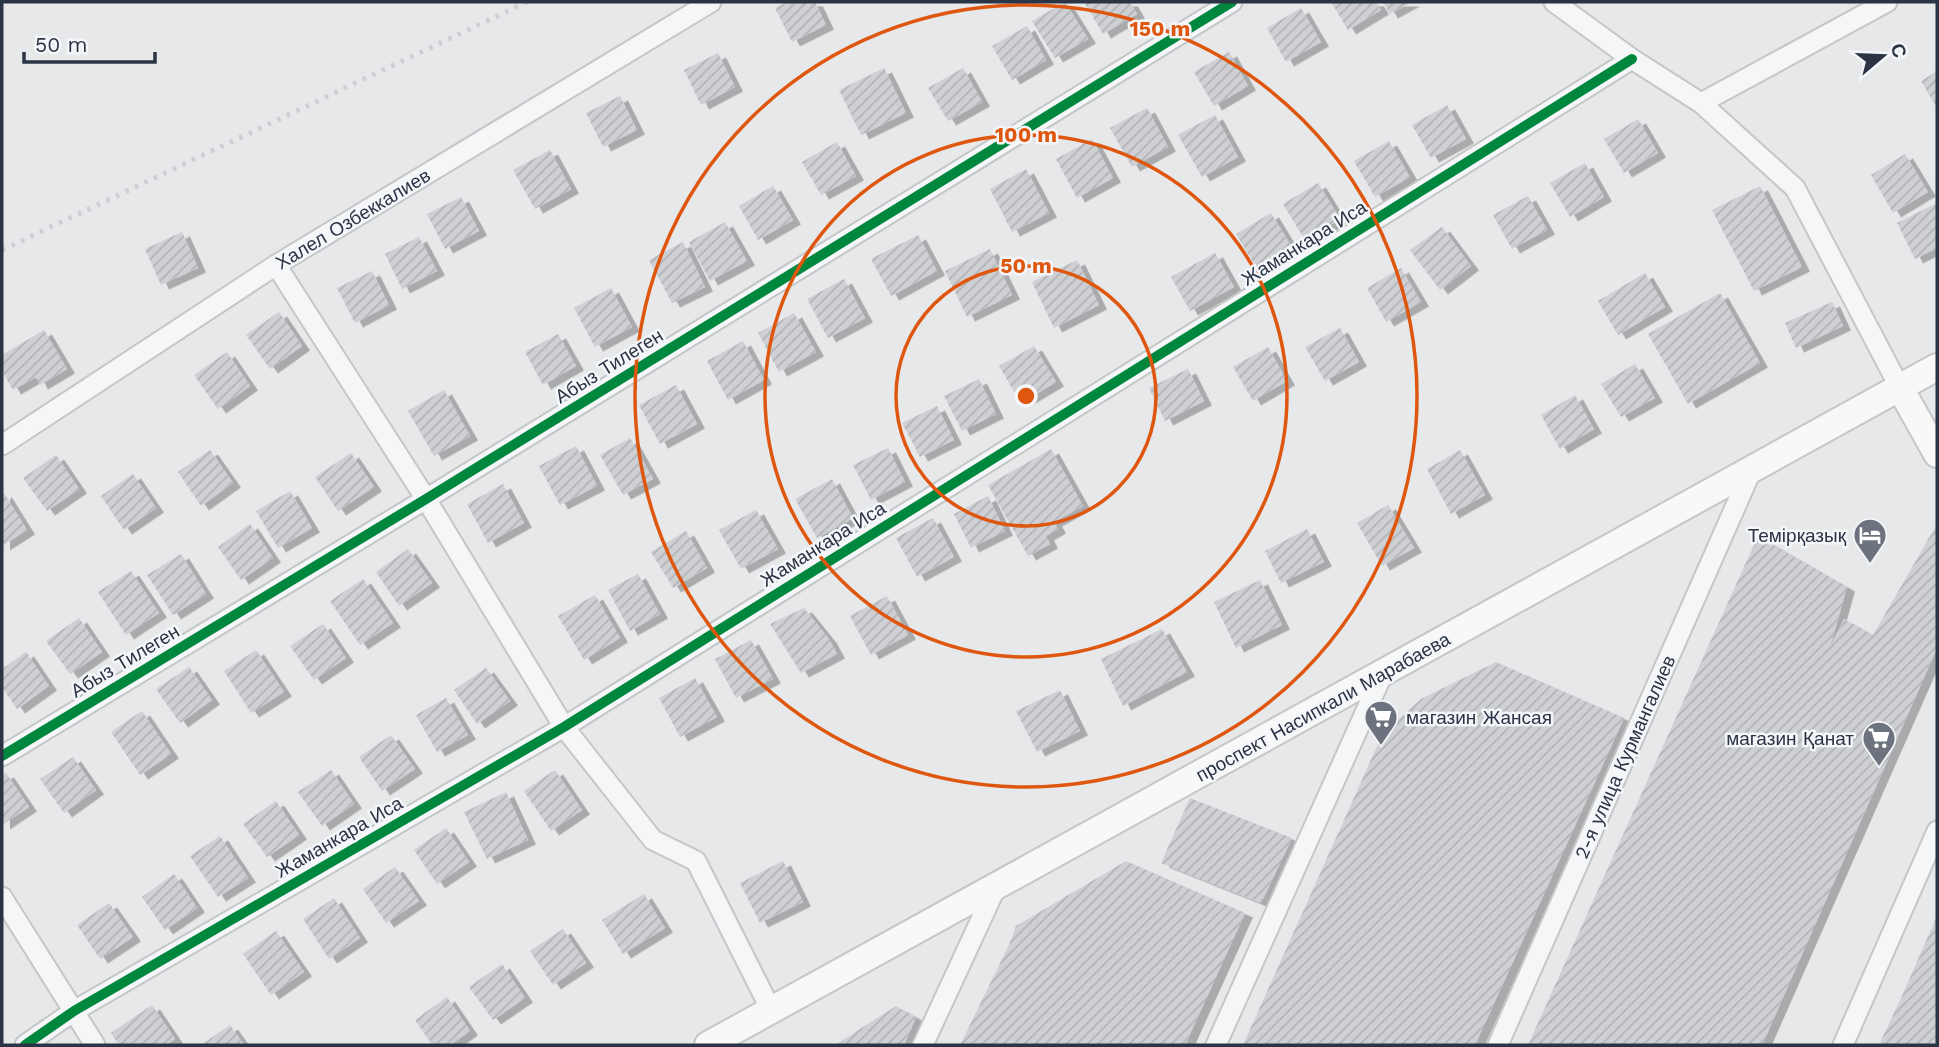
<svg xmlns="http://www.w3.org/2000/svg" width="1939" height="1047" viewBox="0 0 1939 1047" font-family="'Work Sans',sans-serif">
<style>
.building{fill:url(#building-hatch);filter:url(#shadow)}
.lines{fill:none;stroke-linecap:round;stroke-linejoin:round}
.street-casing{stroke:#c4c6c8;stroke-width:23}
.secondary-casing{stroke:#c4c6c8;stroke-width:30}
.street{stroke:#f5f6f7;stroke-width:19}
.secondary{stroke:#f8f8f8;stroke-width:26}
.rail{stroke:#cecfd2;stroke-width:5;stroke-dasharray:3.5 7;stroke-linecap:butt}
.cycleway-casing{stroke:#f4f6f9;stroke-width:15}
.cycleway{stroke:#00873e;stroke-width:10}
.ring{fill:none;stroke:#df570f;stroke-width:3.5}
.labels{text-anchor:middle;dominant-baseline:central;stroke-width:5;stroke-linejoin:round;paint-order:stroke}
.street-label{font-size:19px;fill:#2b3445;stroke:#f4f6f9}
.poi-label{font-size:19px;fill:#2b3445;stroke:#f4f6f9;text-anchor:end}
.centre{fill:#df570f;stroke:#f4f6f9;stroke-width:3.5}
.ring-label{font-size:21px;text-anchor:middle;font-weight:bold;fill:#df570f;stroke:#f4f6f9;stroke-width:5;stroke-linejoin:round;paint-order:stroke}
</style>
<defs>
<pattern id="building-hatch" width="6" height="6" patternUnits="userSpaceOnUse" patternTransform="scale(1.75)"><rect width="6" height="6" fill="#ced0d3"/><path d="M-1 1l2-2M0 6l6-6M5 7l2-2" fill="none" stroke="#b1b3b6"/></pattern>
<filter id="shadow"><feDropShadow dx="8" dy="4.5" stdDeviation="0" flood-color="#0004"/></filter>
</defs>
<rect width="100%" height="100%" fill="#e6e8ea"/>
<path class="building" d="M787,2H815L826,25L792,42L775,8Z
M1065,2L1088,39L1055,58L1032,21Z
M1084,2H1130L1137,14L1103,34Z
M1331,2H1376L1381,10L1348,30Z
M1383,2H1412L1390,14Z
M1301,8L1321,42L1286,62L1267,28Z
M1027,26L1046,60L1012,80L992,46Z
M1229,52L1248,86L1214,106L1194,72Z
M718,53L735,87L701,105L684,70Z
M884,68L906,113L861,135L839,90Z
M963,68L982,102L948,121L928,88Z
M1937,71V108L1921,81Z
M620,96L637,130L603,147L586,113Z
M1447,105L1466,139L1431,158L1412,125Z
M1147,108L1168,147L1132,167L1110,128Z
M1215,115L1238,157L1202,177L1178,135Z
M1638,119L1658,153L1624,173L1604,139Z
M1092,139L1113,178L1077,198L1056,159Z
M1389,141L1410,177L1375,197L1354,161Z
M837,142L856,176L821,195L802,162Z
M550,150L571,189L535,209L513,170Z
M1905,154L1928,192L1893,213L1871,175Z
M1585,163L1604,197L1570,217L1550,183Z
M1026,169L1049,213L1012,232L990,189Z
M1318,183L1340,219L1305,240L1283,204Z
M773,186L793,220L758,240L739,206Z
M1760,186L1802,267L1754,291L1712,210Z
M1528,196L1547,230L1512,249L1493,215Z
M461,197L479,231L445,249L427,214Z
M1937,203V248L1915,259L1897,223Z
M1271,213L1293,249L1258,270L1236,234Z
M725,222L747,261L710,281L689,242Z
M1442,227L1471,266L1440,290L1410,250Z
M182,232L198,268L161,285L145,249Z
M918,235L937,271L891,296L871,259Z
M419,237L437,271L402,289L385,254Z
M683,242L705,287L672,303L649,260Z
M990,249L1012,295L967,317L945,271Z
M1215,253L1234,287L1190,311L1171,277Z
M1077,260L1099,305L1054,328L1032,282Z
M1401,268L1421,302L1386,322L1367,288Z
M372,271L389,305L355,323L337,288Z
M1645,273L1665,307L1618,335L1598,301Z
M844,279L865,318L828,338L807,299Z
M611,288L632,327L595,347L574,308Z
M1720,293L1760,363L1688,404L1648,334Z
M1832,302L1843,326L1796,348L1785,323Z
M279,312L302,346L270,369L246,335Z
M794,313L816,352L779,372L758,333Z
M1340,328L1359,362L1325,381L1305,347Z
M44,330L67,369L40,385L36,377L13,390L2,371V355Z
M558,334L576,366L543,385L525,352Z
M743,341L764,380L728,400L707,361Z
M1034,346L1056,382L1021,403L999,366Z
M1268,347L1287,381L1253,401L1233,367Z
M227,352L250,386L218,409L194,375Z
M1635,364L1655,398L1621,417L1601,384Z
M1188,369L1204,401L1165,421L1149,388Z
M979,379L996,414L962,431L944,396Z
M676,385L697,424L660,444L639,405Z
M444,390L470,436L434,456L408,411Z
M1575,395L1594,429L1560,449L1541,415Z
M937,406L954,440L920,457L902,423Z
M630,438L653,479L623,495L600,455Z
M576,446L597,486L560,505L539,466Z
M888,448L905,482L871,500L853,465Z
M1051,449L1083,506L1054,522L1058,529L1046,536L1050,544L1028,556L988,485Z
M210,450L233,483L201,506L178,472Z
M1460,450L1485,495L1451,514L1427,469Z
M351,453L374,487L338,511L315,477Z
M56,455L79,489L47,511L23,478Z
M133,474L156,508L124,530L101,496Z
M832,479L853,518L817,538L795,499Z
M503,484L524,523L488,543L467,504Z
M290,491L312,528L278,548L256,511Z
M4,493L27,530L2,546V495Z
M988,496L1005,531L971,548L954,514Z
M1388,505L1414,548L1382,566L1357,523Z
M756,510L778,549L741,569L719,530Z
M933,518L954,557L917,577L896,538Z
M250,524L273,558L241,580L218,547Z
M1937,524V648L1762,1045H1528L1758,536L1847,587L1830,647L1844,619L1873,635Z
M1307,529L1324,562L1281,583L1265,551Z
M686,531L707,568L673,588L651,552Z
M408,549L432,583L399,606L376,572Z
M181,554L206,594L173,615L147,575Z
M131,571L159,613L126,635L98,592Z
M638,574L660,614L630,631L608,590Z
M363,579L393,623L360,645L330,601Z
M1260,580L1282,625L1236,648L1214,602Z
M595,595L620,638L584,660L558,616Z
M887,596L908,635L871,655L850,616Z
M804,608L829,639L837,654L801,673L770,624Z
M79,618L102,652L70,674L46,641Z
M323,624L346,658L314,680L290,646Z
M1162,629L1187,672L1123,706L1101,659Z
M751,640L773,679L736,698L715,659Z
M256,650L284,692L251,713L224,671Z
M26,652L49,686L17,709L2,687V669Z
M1496,662L1624,718L1475,1045H1243L1383,733L1421,699Z
M189,667L212,700L180,723L156,689Z
M486,668L510,701L477,724L454,690Z
M695,678L717,717L680,737L659,698Z
M1060,690L1080,731L1037,752L1016,711Z
M446,698L468,735L437,752L416,715Z
M142,711L171,754L140,775L111,732Z
M391,735L415,769L382,791L359,757Z
M73,757L96,790L64,813L40,779Z
M331,770L354,804L322,826L298,792Z
M555,770L582,810L551,831L524,791Z
M6,773L29,807L2,825V775Z
M506,792L528,840L487,859L464,812Z
M1190,798L1292,838L1261,903L1161,863Z
M276,801L299,835L267,857L243,824Z
M446,828L469,862L437,884L414,850Z
M220,836L248,878L218,897L190,856Z
M783,861L803,902L760,923L740,883Z
M1126,861L1245,913L1185,1045H960L1009,945L1016,926Z
M395,867L419,901L386,923L363,889Z
M174,874L197,908L165,930L142,897Z
M644,894L665,928L623,954L602,920Z
M334,898L360,938L329,959L303,919Z
M109,903L133,937L100,959L77,925Z
M1937,916V1045H1879L1901,998Z
M563,929L586,963L553,985L530,951Z
M276,931L304,972L271,995L243,954Z
M502,964L525,998L493,1020L469,987Z
M447,997L470,1031L450,1045H432L415,1020Z
M152,1005L175,1039L166,1045H119L111,1033Z
M896,1006L916,1017L904,1045H835Z
M230,1025L244,1045H201Z"/>
<g class="lines">
<defs>
<path id="street" d="M1554,2L1632,59L1701,103L1795,188L1900,388
M1701,103L1887,2
M276,265L426,499L564,727L653,840L696,861L771,1010
M2,445L276,265L711,2
M2,756L426,499L1232,2
M2,897L95,1045
M25,1045L74,1011L564,727L1632,59
M923,1045L996,887
M1216,1045L1383,673
M1498,1045L1752,469
M1843,1045L1937,831"/>
<path id="secondary" d="M1900,388L1937,454
M708,1045L1937,367"/>
</defs>
<use href="#street" class="street-casing"/>
<use href="#secondary" class="secondary-casing"/>
<use href="#street" class="street"/>
<use href="#secondary" class="secondary"/>
<path class="rail" d="M2,250L527,2"/>
<defs>
<path id="cycleway" d="M2,756L426,499L1232,2
M25,1045L74,1011L564,727L1632,59"/>
</defs>
<use href="#cycleway" class="cycleway-casing"/>
<use href="#cycleway" class="cycleway"/>
</g>
<g class="ring">
<circle cx="1026" cy="396" r="130"/>
<circle cx="1026" cy="396" r="261"/>
<circle cx="1026" cy="396" r="391"/>
</g>
<defs>
<symbol id="hotel-pin" viewBox="-11 -11 22 30"><path d="M0 17L-7.5 6A9.5 9.5 0 1 1 7.5 6Z" fill="#6c737f" stroke="#f4f6f9"/><path d="M-6-4.5h1.5V1H6V5H4.5V3h-9V5H-6ZM-4 0a1.8 1.8 0 1 1 3.6 0ZM.5 0V-2.5h3Q6-2.5 6 0Z" fill="#fff"/></symbol>
<symbol id="supermarket-pin" viewBox="-11 -11 22 30"><path d="M0 17L-7.5 6A9.5 9.5 0 1 1 7.5 6Z" fill="#6c737f" stroke="#f4f6f9"/><path d="M-6-5.5h2.5l.6 2H6L4.5 2H-2.5L-4.4-4H-6ZM-1.5 3.2a1.3 1.3 0 1 0 .1 0ZM3 3.2a1.3 1.3 0 1 0 .1 0Z" fill="#fff"/></symbol>
</defs>
<g fill-rule="evenodd">
<use href="#hotel-pin" x="1851" y="516" width="38" height="52"/>
<use href="#supermarket-pin" x="1362" y="698" width="38" height="52"/>
<use href="#supermarket-pin" x="1860" y="719" width="38" height="52"/>
</g>
<g class="labels">
<g class="street-label">
<text transform="translate(353 219) rotate(-31)">Халел Озбеккалиев</text>
<text transform="translate(1304 243) rotate(-32)">Жаманкара Иса</text>
<text transform="translate(609 366) rotate(-32)">Абыз Тилеген</text>
<text transform="translate(823 544) rotate(-32)">Жаманкара Иса</text>
<text transform="translate(125 661) rotate(-31)">Абыз Тилеген</text>
<text transform="translate(1323 707) rotate(-29)">проспект Насипкали Марабаева</text>
<text transform="translate(1625 757) rotate(-66)">2-я улица Курмангалиев</text>
<text transform="translate(339 837) rotate(-30)">Жаманкара Иса</text>
</g>
<g class="poi-label">
<text x="1846" y="535">Темірқазық</text>
<text x="1406" y="717" text-anchor="start">магазин Жансая</text>
<text x="1854" y="738">магазин Қанат</text>
</g>
</g>
<circle cx="1026" cy="396" r="10" class="centre"/>
<g class="ring-label">
<text x="1160" y="36">150 m</text>
<text x="1026" y="142">100 m</text>
<text x="1026" y="273">50 m</text>
</g>
<rect width="1939" height="1047" fill="none" stroke="#2b3445" stroke-width="7"/>
<g transform="translate(1883 56) rotate(71)" stroke="#f4f6f9" stroke-width="5" paint-order="stroke">
<path d="M0-5L12 26L0 18L-12 26Z" fill="#2b3445"/>
<text y="-10" font-size="19" font-weight="bold" text-anchor="middle" fill="#2b3445">С</text>
</g>
<path d="M24 52v10h131v-10" fill="none" stroke="#2b3445" stroke-width="3.5"/>
<text x="35" y="52" font-size="21" fill="#2b3445" stroke="#f4f6f9" stroke-width="5" paint-order="stroke">50 m</text>
</svg>
